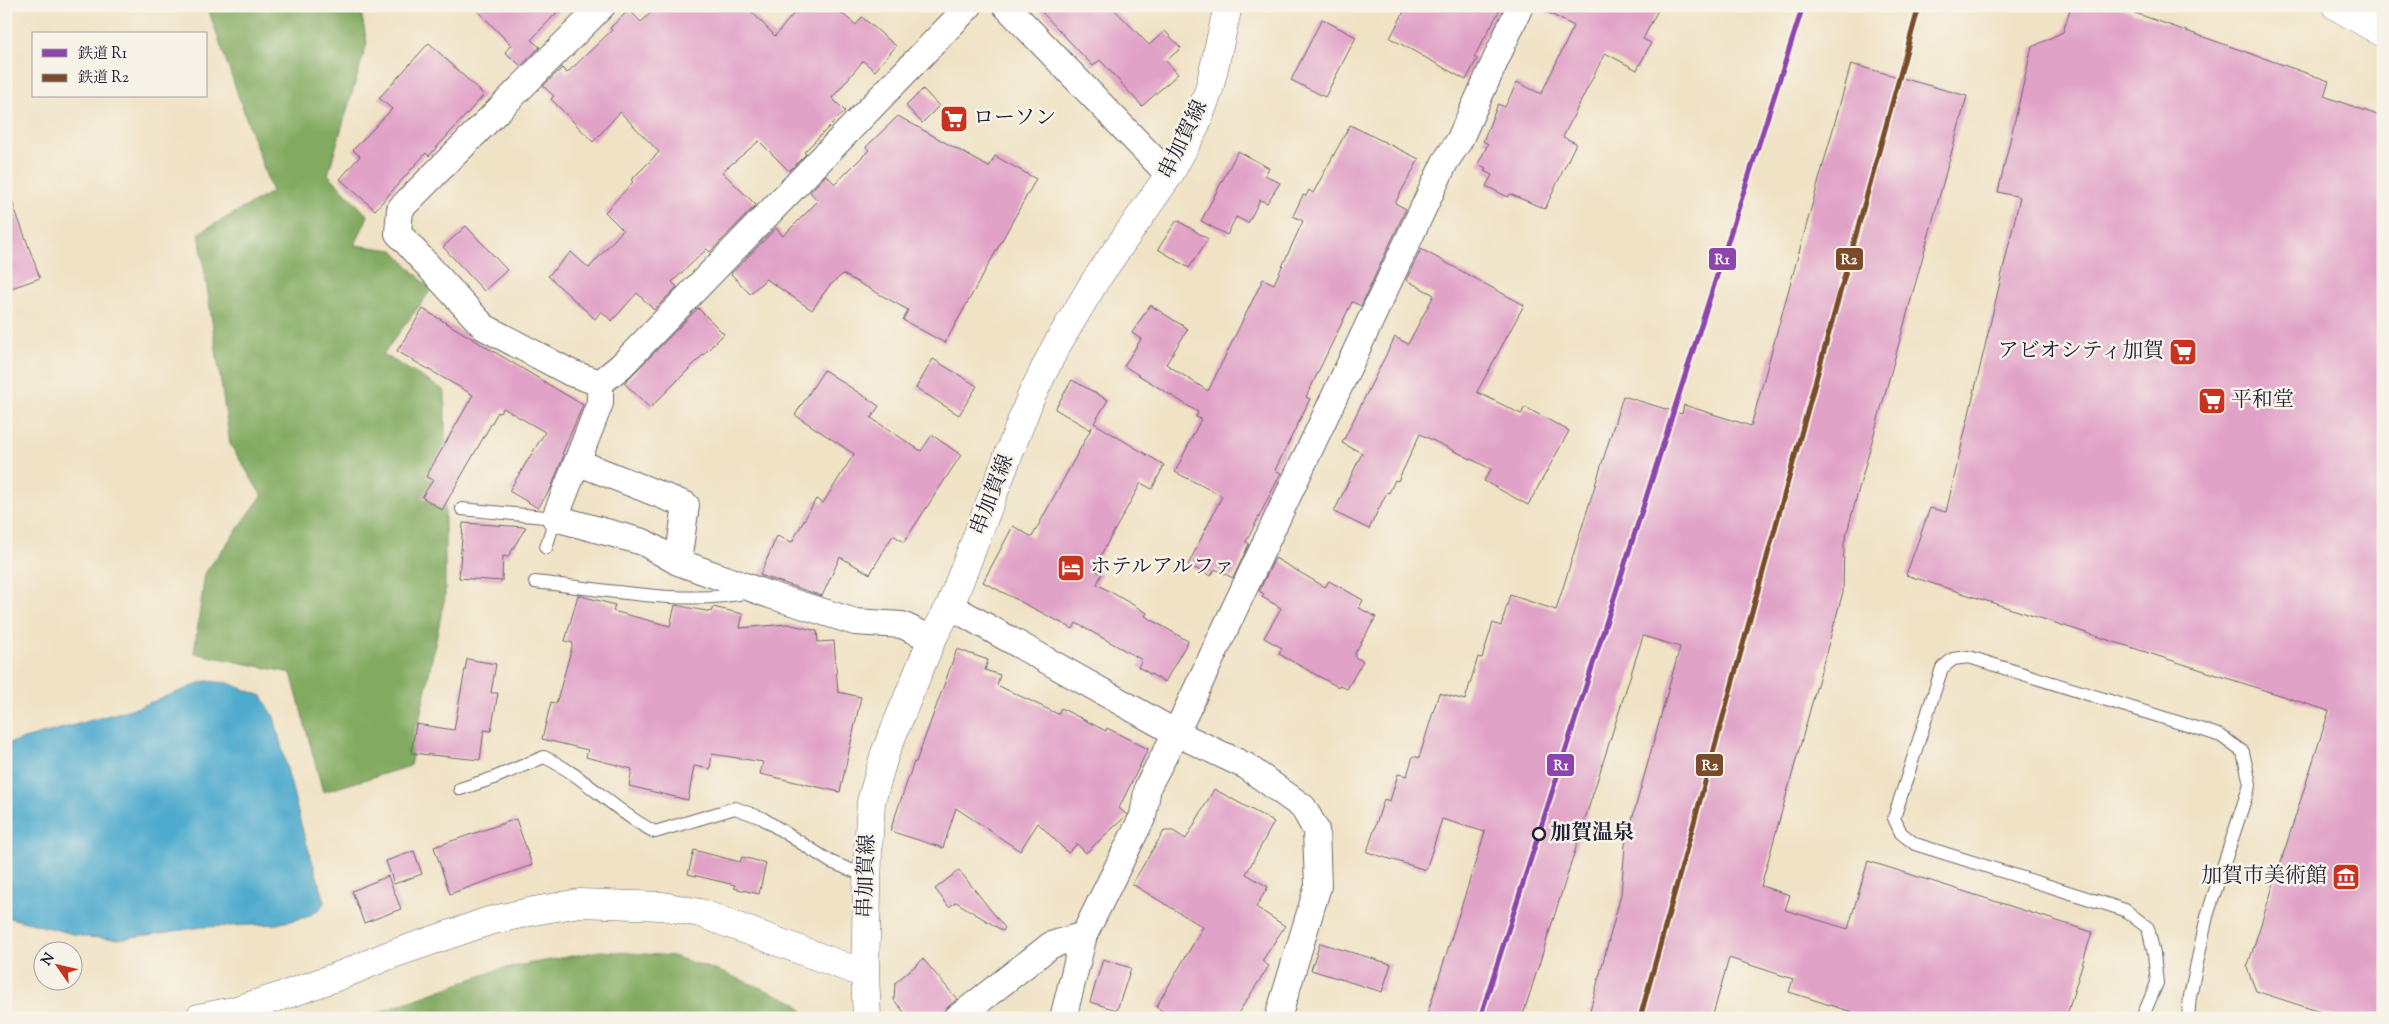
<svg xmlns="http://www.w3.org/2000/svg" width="2389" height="1024" viewBox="0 0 2389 1024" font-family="'Sorts Mill Goudy','Noto Serif JP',serif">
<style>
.forest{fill:#82aa61;stroke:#52664e}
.water{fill:#50abce;stroke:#396684}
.building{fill:#e1a2c7}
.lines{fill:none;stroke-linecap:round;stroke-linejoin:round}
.lane-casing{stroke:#6a656b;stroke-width:14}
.street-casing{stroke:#6a656b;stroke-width:28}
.secondary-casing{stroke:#6a656b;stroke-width:29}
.lane{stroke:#fff;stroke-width:12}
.street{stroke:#fff;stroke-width:26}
.secondary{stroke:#fff;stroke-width:28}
.rail-1-casing{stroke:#f7f3e8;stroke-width:9}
.rail-2-casing{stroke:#f7f3e8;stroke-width:9}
.rail-1{stroke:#8e44ad;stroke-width:5}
.rail-2{stroke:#7a4b2a;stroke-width:5}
.stop-dot{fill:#f7f3e8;stroke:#22223b;stroke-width:2.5}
.labels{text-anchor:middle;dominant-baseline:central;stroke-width:5;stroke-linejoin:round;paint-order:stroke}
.poi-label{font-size:21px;fill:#22223b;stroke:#f7f3e8;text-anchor:start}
.street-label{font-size:21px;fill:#22223b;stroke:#f7f3e8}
.stop-label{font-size:21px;font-weight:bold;fill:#22223b;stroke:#f7f3e8;text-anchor:start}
.line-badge{stroke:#f7f3e8;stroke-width:2}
.badge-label{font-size:14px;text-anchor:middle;font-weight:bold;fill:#fff}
</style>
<rect width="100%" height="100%" fill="#f7f3e8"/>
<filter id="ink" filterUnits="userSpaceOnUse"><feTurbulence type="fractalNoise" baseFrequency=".02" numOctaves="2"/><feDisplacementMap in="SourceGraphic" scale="10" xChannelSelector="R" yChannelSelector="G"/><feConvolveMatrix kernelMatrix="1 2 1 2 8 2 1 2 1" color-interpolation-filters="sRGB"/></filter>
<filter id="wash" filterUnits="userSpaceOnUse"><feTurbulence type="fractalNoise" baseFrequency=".0096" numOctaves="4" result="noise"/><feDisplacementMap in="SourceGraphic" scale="20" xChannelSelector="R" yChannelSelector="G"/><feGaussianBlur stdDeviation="1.12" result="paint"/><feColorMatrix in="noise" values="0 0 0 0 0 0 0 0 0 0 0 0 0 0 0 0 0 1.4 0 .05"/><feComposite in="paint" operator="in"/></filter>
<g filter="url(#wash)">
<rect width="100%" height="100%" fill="#f0e2c4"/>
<path class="forest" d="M207,6H360L367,43L328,174L368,216L355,245L393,250L431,290L383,354L445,391V596L410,766L323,792L291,673L194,653L205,573L262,496L230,444L199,233L272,192Z
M600,951L673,956L727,974L795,1002L808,1018H363L500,969Z"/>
<path class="water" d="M206,681L228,683L262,696L274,717L303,832L325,901L319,910L307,917L277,924L203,927L119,939L85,937L6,917V744L139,707Z"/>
<g id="blocks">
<path class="building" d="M473,6H563L531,40L540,47L521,66L505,52L511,45Z
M658,6H746L775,36L800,6H833L856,25L862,17L896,46L875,71L863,61L832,98L845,111L804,152L806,154L789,171L759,141L722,172L756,205L710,252L707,249L672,282L677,287L654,310L637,293L612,321L601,311L595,319L548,276L571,252L589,268L623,230L605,212L633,182L631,180L659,152L620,112L593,142L551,99L554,96L543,86L562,68L567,73L612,30L610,28L629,10L641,22Z
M1036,6H1111L1149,45L1165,31L1181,48L1166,61L1178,74L1142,106L1100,60L1093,66Z
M1407,6H1502L1474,57L1477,59L1466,80L1390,38Z
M1535,6H1660L1643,39L1651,43L1637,70L1605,53L1563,137L1576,143L1545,209L1510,194L1508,197L1486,186L1492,175L1484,171L1486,168L1478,164L1488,144L1483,141L1498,104L1505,107L1517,82L1541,94L1574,26Z
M2071,6H2115L2329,81L2324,96L2383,117V1018H2339L2256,991L2247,968L2329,711L1906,575L1930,508L1946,512L2020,197L1998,192L2032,47L2063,32Z
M1322,19L1356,37L1325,97L1291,80Z
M429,43L484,95L429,156L426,153L375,210L340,179L360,156L353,150L392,109L379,98Z
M1851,64L1967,96L1844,543L1843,592L1761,886L1790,895L1785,910L1848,929L1868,861L2092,932L2066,1018H1871L1789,992L1793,979L1729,958L1712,1018H1588L1621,895L1625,845L1680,647L1643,636L1522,1018H1426L1485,832L1442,819L1426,870L1367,852L1384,799L1390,801L1398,774L1407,776L1413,756L1419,758L1439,693L1465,700L1478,657L1482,658L1493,623L1501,626L1510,595L1556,610L1623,396L1682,414L1684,405L1751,426Z
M923,89L939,106L922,123L906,106Z
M898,116L989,167L995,156L1036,179L945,343L903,320L908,310L843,274L829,286L812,310L766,279L750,294L731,274L776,228L783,236L818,201L810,192L826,175L835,184L869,150L866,147Z
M1350,125L1419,159L1395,203L1406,209L1361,306L1352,302L1306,397L1310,399L1275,470L1281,473L1246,542L1249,544L1233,578L1215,569L1211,576L1188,565L1222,496L1175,472L1201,419L1196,417L1198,412L1124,366L1141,339L1132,333L1150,305L1188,329L1166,364L1208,391L1263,279L1274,284L1303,221L1293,216L1303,195L1306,196L1309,190L1313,193Z
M1238,151L1269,168L1265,175L1280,183L1267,203L1260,200L1248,223L1236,217L1227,235L1201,221Z
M6,193H9L40,278L6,290Z
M1177,220L1208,239L1189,268L1158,249Z
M466,226L507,270L484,291L443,247Z
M1421,249L1524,305L1477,392L1521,414L1525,407L1569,431L1528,505L1484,481L1491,469L1420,434L1398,481L1395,480L1389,493L1387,492L1369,529L1334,512L1362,453L1342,443L1395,337L1408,344L1434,295L1406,280Z
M698,308L724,334L650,408L624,383Z
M423,309L583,405L562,454L564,455L551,488L538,508L509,491L545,432L503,408L500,413L498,412L442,510L422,497L433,480L426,477L473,395L397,351Z
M933,359L977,386L959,415L916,388Z
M824,370L879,406L871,418L921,451L932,435L961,455L904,542L893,535L870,574L840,557L822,596L760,575L777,536L792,542L816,499L823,503L854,454L795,415Z
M1072,380L1108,400L1094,423L1164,465L1152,489L1141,483L1093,569L1102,574L1097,584L1147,613L1145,616L1188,641L1165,682L1138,667L1142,660L1076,623L1073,629L983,582L1013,526L1032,537L1092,427L1091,430L1055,409Z
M463,523L526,527L508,557L503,556L502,581L459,578Z
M1275,558L1325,587L1329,581L1363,600L1359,608L1376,617L1355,653V657L1363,661L1347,689L1339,685L1338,687L1279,654L1282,648L1264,638L1281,608L1262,597L1264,594L1259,591Z
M578,595L615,605L613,611L670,626L675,605L711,612L713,607L743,614L740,628L788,624L817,631L818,642L834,641L838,692L861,697L840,792L760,774L763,762L712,754L710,769L694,766L688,800L629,786L632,769L586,757L588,750L542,739L551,702L556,704L573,643L565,641Z
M957,649L988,660L985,670L1000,675L997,685L1058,714L1061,708L1106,731L1107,728L1148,749L1119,808L1127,815L1086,853L1077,844L1068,853L1038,823L1020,851L956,808L943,848L890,831L914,762H916Z
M467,659L496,664L491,693H498L491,731L484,730L480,760L411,753L416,724L454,730Z
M1214,789L1274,822L1246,874L1268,887L1256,907L1285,926L1262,961L1269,966L1235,1018H1173L1156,1007L1203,927L1132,884L1164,831H1173L1186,839Z
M516,819L532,865L450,894L434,847Z
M694,850L740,862L742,857L766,863L759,894L734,888L735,885L688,874Z
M414,851L422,874L394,884L386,861Z
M959,870L1005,928L1003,931L956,902L949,907L935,889Z
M388,876L401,909L364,923L352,891Z
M1320,943L1391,964L1382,992L1311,970Z
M923,959L957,999L935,1018H909L894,1000L895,983Z
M1103,959L1131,968L1117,1010L1090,1002Z"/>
</g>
</g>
<g filter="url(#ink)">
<use href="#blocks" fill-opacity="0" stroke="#6a656b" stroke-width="1"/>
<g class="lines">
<defs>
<path id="lane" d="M462,509L555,518L546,548
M535,582C597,588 689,607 749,592
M460,789L491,779L544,757C585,776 615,812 655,832L735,808L762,818L831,862L866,876
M2142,1018L2157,983L2154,954L2148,928L2125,910L1915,844L1901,833L1894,818L1942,668L1953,659L1969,657L2206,731L2221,736L2243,752L2250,784L2207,916L2190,996L2188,1018"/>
<path id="street" d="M1006,6L1169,175
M600,383L571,373L484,327L398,233L400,209L602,6
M600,383V403L555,518L643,542L678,562L770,595L855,622L902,625L932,639
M600,383L621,366L969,6
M577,462L686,505L678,562
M950,606L1176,733L1246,766L1303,807L1316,830L1318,886L1278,1018
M957,1018L1051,945L1084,935
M1063,1018L1084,935L1143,816L1148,786L1176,733L1445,162L1459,141L1520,6"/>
<path id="secondary" d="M2336,6L2383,33
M199,1018L233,1011L291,993L344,974L387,956L489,921L534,911L579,903L662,906L700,913L865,974
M867,1018L865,974L868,851L871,802L885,753L932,639L950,606L1030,399L1055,348L1095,281L1169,175L1194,129L1209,90L1228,6"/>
</defs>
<use href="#lane" class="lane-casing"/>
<use href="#street" class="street-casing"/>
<use href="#secondary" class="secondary-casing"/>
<use href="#lane" class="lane"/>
<use href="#street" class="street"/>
<use href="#secondary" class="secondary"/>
<defs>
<path id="rail-1" d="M1480,1018L1803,6"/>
<path id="rail-2" d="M1640,1018L1919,6"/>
</defs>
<use href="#rail-1" class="rail-1-casing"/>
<use href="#rail-2" class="rail-2-casing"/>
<use href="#rail-1" class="rail-1"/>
<use href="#rail-2" class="rail-2"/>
</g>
</g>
<defs>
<symbol id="supermarket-square" viewBox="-11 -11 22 22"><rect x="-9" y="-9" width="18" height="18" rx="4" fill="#c8321e" stroke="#f7f3e8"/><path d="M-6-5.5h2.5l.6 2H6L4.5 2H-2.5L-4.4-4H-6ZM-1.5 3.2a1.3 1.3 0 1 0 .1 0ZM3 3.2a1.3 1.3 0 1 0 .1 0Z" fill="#fff"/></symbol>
<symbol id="hotel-square" viewBox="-11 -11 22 22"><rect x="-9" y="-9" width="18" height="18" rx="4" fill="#c8321e" stroke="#f7f3e8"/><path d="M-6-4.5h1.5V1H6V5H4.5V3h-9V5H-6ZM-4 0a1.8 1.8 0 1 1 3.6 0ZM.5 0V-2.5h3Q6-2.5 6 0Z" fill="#fff"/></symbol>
<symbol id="museum-square" viewBox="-11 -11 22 22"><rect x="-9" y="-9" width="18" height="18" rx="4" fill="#c8321e" stroke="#f7f3e8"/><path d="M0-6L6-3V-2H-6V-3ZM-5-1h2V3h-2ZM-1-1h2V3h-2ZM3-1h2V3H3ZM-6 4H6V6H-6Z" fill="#fff"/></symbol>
</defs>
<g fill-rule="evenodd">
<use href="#supermarket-square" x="938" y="103" width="32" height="32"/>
<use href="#supermarket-square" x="2167" y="336" width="32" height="32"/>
<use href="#supermarket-square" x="2196" y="385" width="32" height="32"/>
<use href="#hotel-square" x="1055" y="552" width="32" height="32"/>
<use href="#museum-square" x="2330" y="861" width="32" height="32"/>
</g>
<circle class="stop-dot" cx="1539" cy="834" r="6"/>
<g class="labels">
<g class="poi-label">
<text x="973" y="119">ローソン</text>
<text x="2164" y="352" text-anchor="end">アビオシティ加賀</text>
<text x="2231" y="401">平和堂</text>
<text x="1090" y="568">ホテルアルファ</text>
<text x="2327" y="877" text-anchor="end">加賀市美術館</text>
</g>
<g class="street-label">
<text transform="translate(1184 140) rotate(-64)">串加賀線</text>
<text transform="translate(993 495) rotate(-69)">串加賀線</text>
<text transform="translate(867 876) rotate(-88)">串加賀線</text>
</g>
<g class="stop-label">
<text x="1550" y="834">加賀温泉</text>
</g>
</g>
<g class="line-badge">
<rect x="1708" y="247" width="29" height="24" rx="5" fill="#8e44ad"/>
<rect x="1835" y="247" width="29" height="24" rx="5" fill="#7a4b2a"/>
<rect x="1546" y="753" width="29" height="24" rx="5" fill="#8e44ad"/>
<rect x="1695" y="753" width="29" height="24" rx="5" fill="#7a4b2a"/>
</g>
<g class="badge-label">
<text x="1722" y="264">R1</text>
<text x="1849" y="264">R2</text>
<text x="1561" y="770">R1</text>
<text x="1710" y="770">R2</text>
</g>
<rect width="2389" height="1024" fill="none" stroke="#f7f3e8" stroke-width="25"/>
<rect x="32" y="32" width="175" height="65" fill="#f7f3e8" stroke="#a29fa3"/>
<rect x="42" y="49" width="25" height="8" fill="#8e44ad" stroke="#a29fa3"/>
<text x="78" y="58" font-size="15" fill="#22223b">鉄道 R1</text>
<rect x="42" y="74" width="25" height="8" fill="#7a4b2a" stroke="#a29fa3"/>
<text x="78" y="82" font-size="15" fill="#22223b">鉄道 R2</text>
<g transform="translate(58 966) rotate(304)"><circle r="24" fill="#f7f3e8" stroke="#a29fa3"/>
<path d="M0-4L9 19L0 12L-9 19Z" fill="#c8321e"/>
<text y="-8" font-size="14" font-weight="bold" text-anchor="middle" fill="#22223b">N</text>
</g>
</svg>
